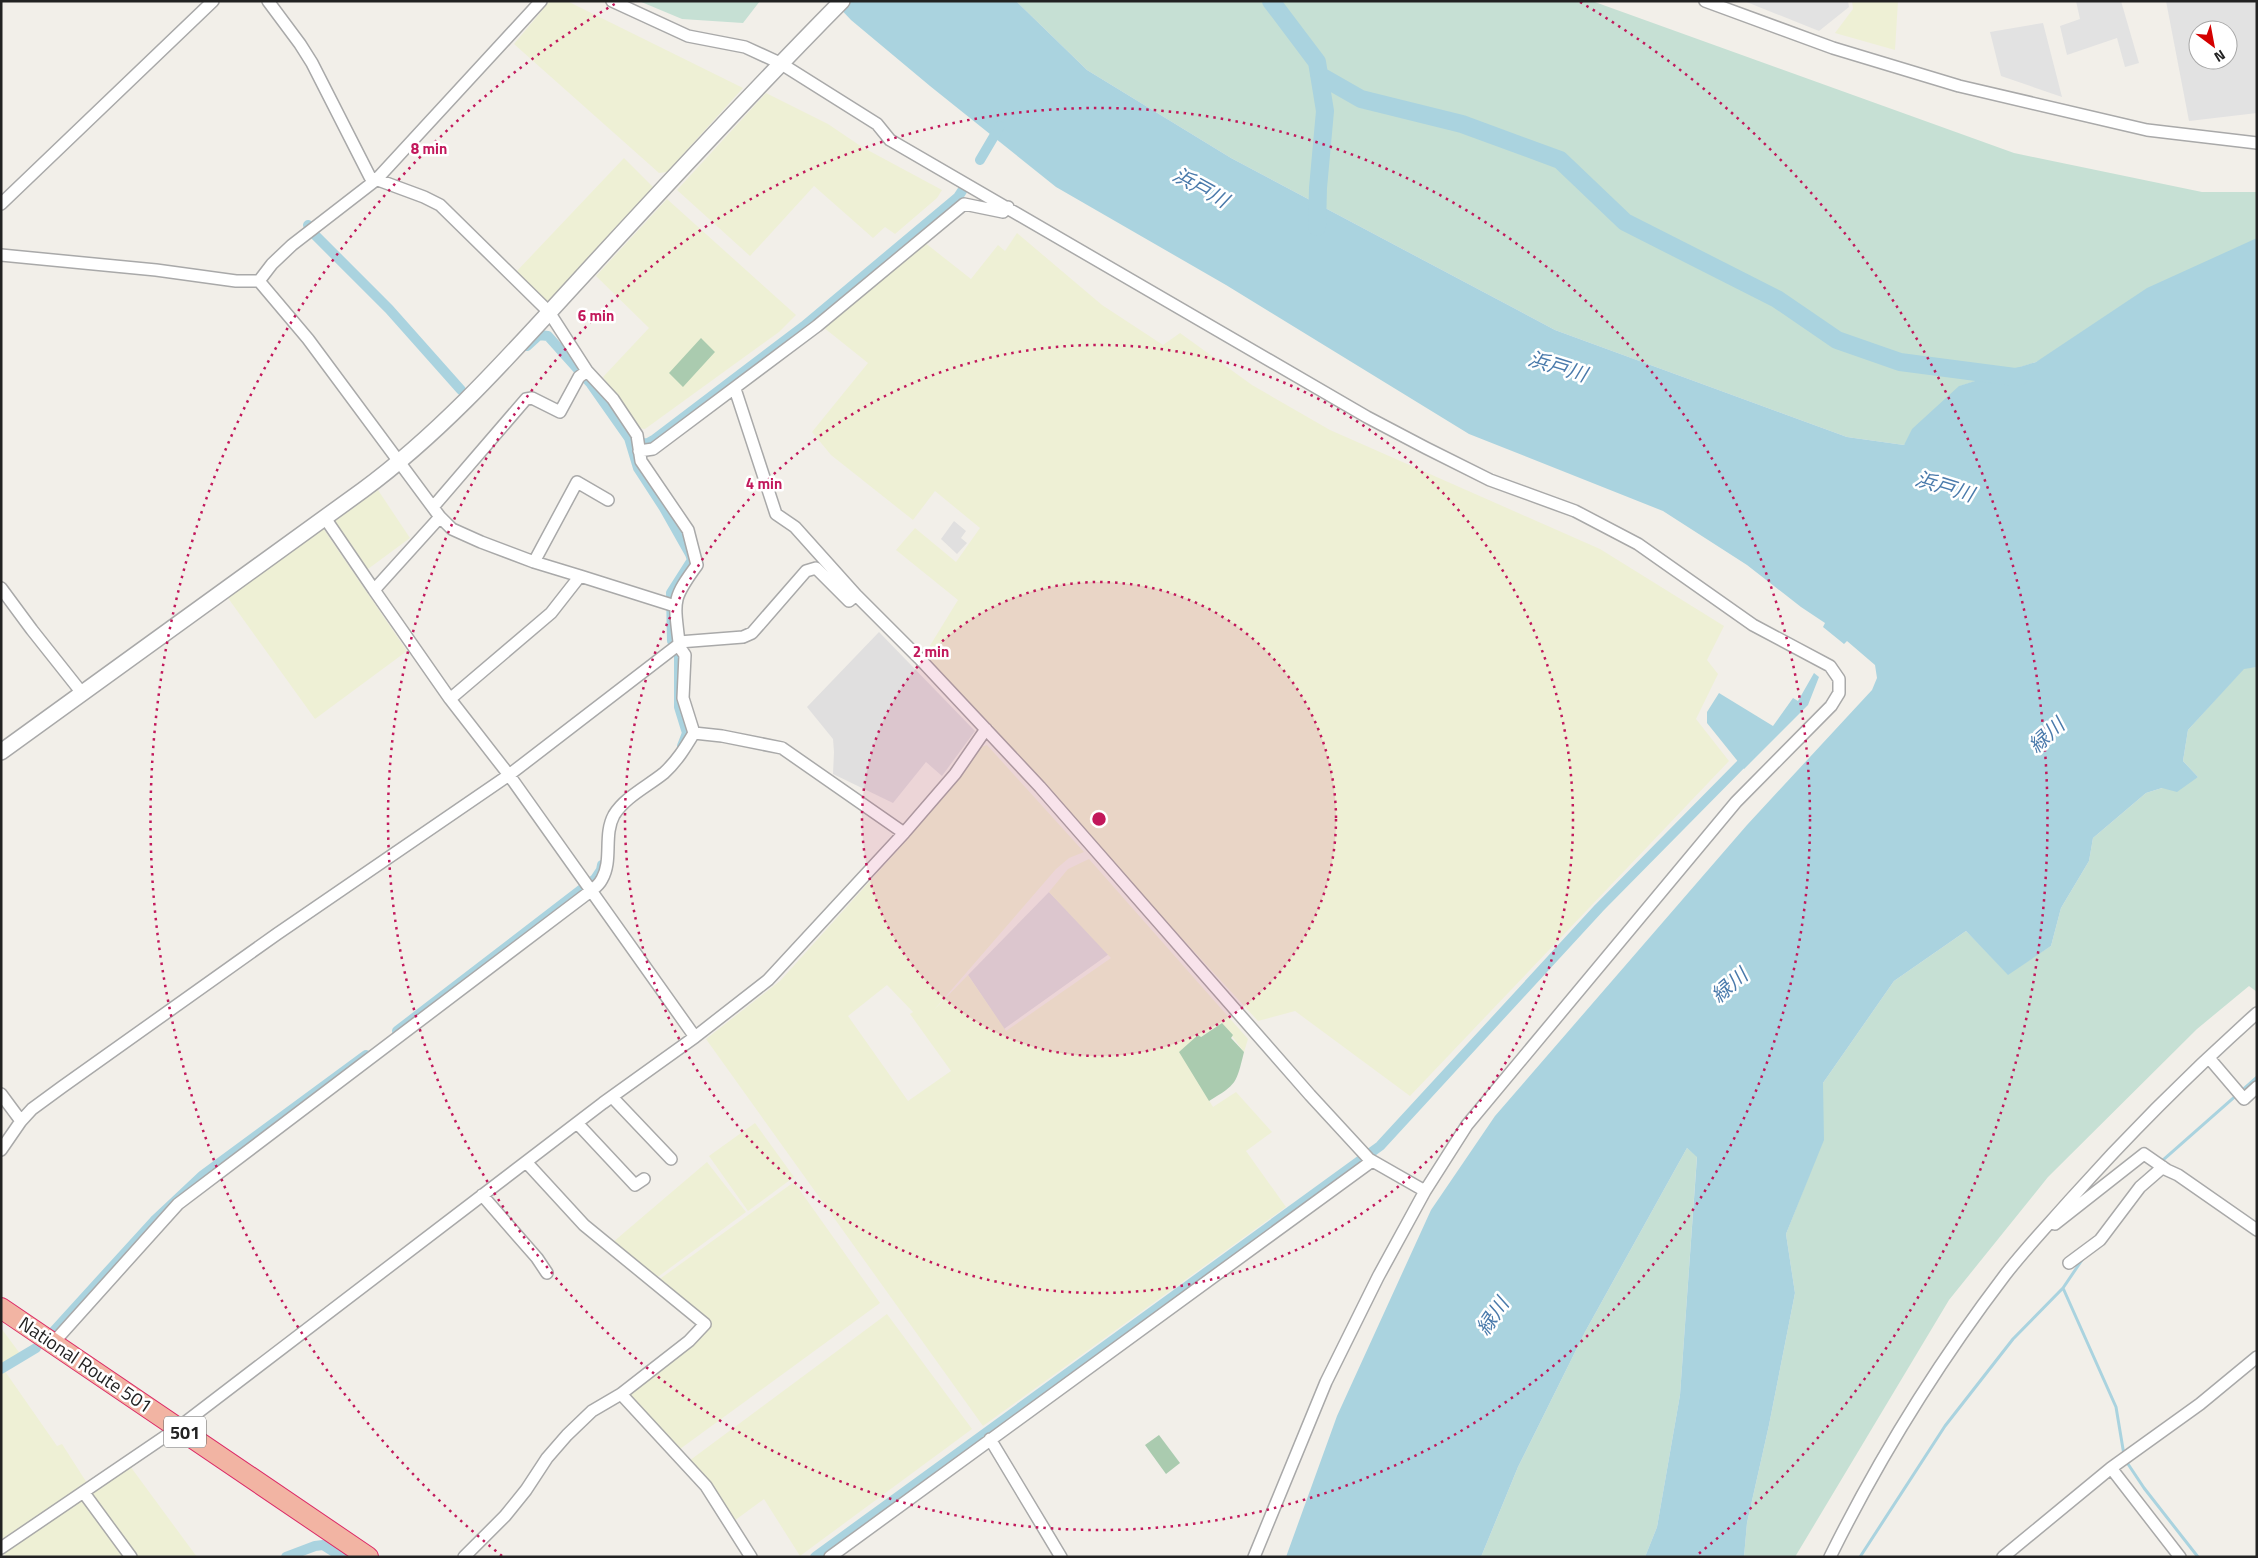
<svg xmlns="http://www.w3.org/2000/svg" width="2258" height="1558" viewBox="0 0 2258 1558" font-family="'Titillium Web','Noto Sans JP',sans-serif">
<style>
.residential{fill:#e0dfdf}
.farmland{fill:#eef0d5;fill-rule:evenodd}
.wetland{fill:#c6e0d4}
.cemetery{fill:#aacbaf}
.parking{fill:#e2e2e2;fill-rule:evenodd}
.water{fill:#aad3df}
.lines{fill:none;stroke-linecap:round;stroke-linejoin:round}
.stream{stroke:#aad3df;stroke-width:3}
.canal{stroke:#aad3df;stroke-width:10}
.river{stroke:#aad3df;stroke-width:18}
.minor-casing{stroke:#a9a9a9;stroke-width:14}
.tertiary-casing{stroke:#a9a9a9;stroke-width:18}
.trunk-casing{stroke:#dc2a67;stroke-width:22}
.minor{stroke:#fff;stroke-width:11}
.tertiary{stroke:#fff;stroke-width:15}
.trunk{stroke:#f2b4a3;stroke-width:20}
.ring{fill:none;stroke:#c2185b;stroke-width:2.5;stroke-dasharray:2.5 5}
.labels{text-anchor:middle;dominant-baseline:central;stroke-width:5;stroke-linejoin:round;paint-order:stroke}
.shield{fill:#fff;stroke:#646464;stroke-width:1}
.shield-label{font-size:18px;font-weight:bold;fill:#222}
.street-label{font-size:19px;fill:#222;stroke:#fff}
.water-label{font-size:20px;font-style:italic;fill:#4a7aab;stroke:#fff}
.centre{fill:#c2185b;stroke:#fff;stroke-width:2.5}
.ring-label{font-size:15px;text-anchor:middle;font-weight:bold;fill:#c2185b;stroke:#fff;stroke-width:5;stroke-linejoin:round;paint-order:stroke}
</style>
<rect width="100%" height="100%" fill="#f2efe9"/>
<path class="residential" d="M954,521L966,531L961,538L967,543L957,554L941,539Z
M879,632L975,731L942,776L926,762L893,803L833,774L834,752L833,739L807,707Z
M1049,892L1109,954L1004,1029L968,975Z"/>
<path class="farmland" d="M550,1H567L743,88L667,172L659,173L514,44Z
M1852,1H1898L1895,50L1835,33L1853,9Z
M766,93L828,124L862,147L942,190L937,198L895,234L885,227L873,238L814,186L750,256L677,190Z
M624,158L654,188L547,303L516,272Z
M667,199L796,315L779,332L645,429L639,428L603,377L649,328L596,276Z
M1017,233L1102,305L1163,345L1180,333L1252,385L1330,430L1600,549L1724,626L1707,660L1718,674L1696,719L1729,761L1410,1096L1295,1011L1258,1021L923,657L958,600L896,550L915,528L956,562L980,528L935,491L913,520L831,455L812,432L868,363L823,327L924,242L971,279L998,245L1005,251Z
M378,490L410,538L368,569L335,521Z
M323,528L407,651L315,719L228,598Z
M987,745L1084,852L1069,858L1056,869L934,1010L968,975L1006,1031L1111,958L1049,892L1068,869L1089,859L1248,1039L1244,1052L1222,1023L1200,1037L1198,1035L1180,1052L1213,1107L1236,1092L1272,1132L1246,1151L1286,1207L983,1426L706,1039L780,981L906,841L981,747ZM887,985L913,1012L910,1014L951,1071L908,1101L848,1016Z
M755,1123L794,1177L748,1211L709,1156Z
M707,1162L746,1212L655,1279L612,1243Z
M794,1182L880,1303L680,1449L628,1395L694,1344L711,1322L657,1281Z
M887,1314L972,1429L800,1556L764,1499L734,1521L717,1492L689,1461Z
M1,1328L21,1355L2,1367L57,1446L62,1444L87,1483L1,1540Z
M130,1466L197,1557H135L92,1495L93,1490Z
M84,1498L126,1557H7L2,1552Z"/>
<path class="wetland" d="M639,1H760L743,23L682,19Z
M1016,1H1592L2014,153L2202,192H2257V257L2036,362L1960,386L1904,445L1847,437L1555,330L1231,158L1087,70Z
M2257,667V992L2249,986L2197,1029L2048,1177L1949,1300L1795,1557H1744L1747,1523L1769,1425L1795,1293L1786,1234L1823,1140V1083L1894,981L1966,931L2008,974L2051,946L2061,908L2089,861L2093,838L2146,793L2198,777L2183,761L2188,730L2244,668Z
M1687,1148L1697,1156L1680,1395L1657,1527L1645,1557H1481L1518,1467L1585,1332Z"/>
<path class="cemetery" d="M701,338L715,352L683,387L669,373Z
M1222,1023L1233,1035L1231,1038L1244,1052C1236,1084 1237,1084 1209,1101L1179,1052L1198,1035L1201,1037Z
M1159,1435L1180,1463L1166,1474L1145,1445Z"/>
<path class="parking" d="M1744,1H1848L1849,7L1819,31Z
M2076,1H2121L2139,63L2125,67L2117,38L2067,55L2060,26L2080,19Z
M2166,1H2257V113L2189,121ZM2198,30H2228V60H2198Z
M2043,23L2062,97L2001,76L1990,32Z"/>
<path class="water" d="M833,1H1016L1087,70L1231,158L1555,330L1847,437L1904,445L1912,429L1959,386L2036,362L2147,288L2257,238V667L2244,669L2188,730L2183,761L2198,777L2177,792L2162,788L2146,793L2093,838L2089,861L2061,908L2051,946L2008,975L1966,931L1894,981L1823,1083L1824,1140L1786,1234L1795,1293L1769,1425L1747,1523L1744,1557H1645L1657,1527L1680,1395L1697,1157L1687,1148L1585,1332L1518,1467L1481,1557H1286L1337,1416L1431,1210L1495,1116L1747,825L1872,690L1877,678L1875,665L1847,641L1844,644L1823,627L1825,623L1801,607L1747,565L1663,511L1469,434L1226,285L1056,187L930,86L851,20Z
M1814,673L1819,677L1808,705L1744,769L1707,723V712L1719,693L1773,726L1793,698L1798,701Z"/>
<g class="lines">
<path class="stream" d="M2147,1174L2257,1077
M2063,1288L2116,1407L2124,1455
M2126,1461L2144,1488L2198,1557
M1860,1557L1945,1426L2013,1339L2063,1288L2084,1257"/>
<path class="canal" d="M980,160L1000,126
M308,225L315,235L389,309L461,390
M527,346L539,335L548,336L591,384L629,438L638,468L664,508L690,554L692,560L671,593L672,641
M632,444L648,443L655,439L804,326L958,197L962,191
M679,654V707L687,733L682,746
M397,1031L595,879L601,870L602,865
M52,1333L154,1221L203,1175L366,1055
M1,1369L36,1348
M286,1557L315,1546L323,1545L342,1557
M815,1557L1380,1146L1599,908L1750,755"/>
<path class="river" d="M1271,1L1317,62L1325,111L1318,188L1317,227
M1319,75L1361,99L1462,124L1560,160L1625,222L1777,299L1837,340L1900,362L2015,377L2020,376"/>
<defs>
<path id="minor" d="M612,1L688,36L745,47L780,63L877,124L890,140L1367,417L1426,448L1490,480L1575,511L1638,544L1753,625L1830,666L1839,679V693L1831,706L1736,802L1467,1125L1425,1191L1378,1277L1326,1382L1254,1557
M1705,1L1833,48L1959,86L2147,130L2257,143
M1,204L213,1
M1,255L156,270L236,281H259L308,339L440,517L374,590L450,699L509,775L695,1037
M259,281L272,264L292,245L376,180L541,1
M735,389L776,514L795,527L856,595L919,658L1040,787L1310,1095L1369,1159L1425,1191
M639,451L653,449L817,326L964,204L1003,212L1008,207
M433,507L526,399L532,398L560,412L579,377L587,371
M440,517L452,529L481,542L534,562L580,576L551,613L450,699
M325,518L374,590
M534,562L577,482L608,500
M580,576L675,606
M1,588L32,630L82,693
M679,642L743,637L752,633L806,571L816,568L849,601L856,595
M678,645L685,655L683,698L694,733L722,736L782,748L904,833
M2209,1058L2244,1099L2257,1087
M1,1094L21,1121
M612,1097L671,1159
M577,1123L635,1185L644,1179
M1,1150L21,1121L32,1109L62,1087L277,934L509,775L678,645L679,642C674,600 672,599 697,565L688,530L641,461L637,435L613,399L587,371L549,312L440,205L424,197L370,177L312,63L300,44L268,1
M482,1195L537,1258L547,1273
M2055,1224L2144,1154L2167,1170L2178,1175L2257,1230
M2069,1263L2100,1240L2140,1187L2163,1167
M54,1342L178,1204L592,890C596,887 600,883 602,879C613,860 603,835 614,815C625,797 648,786 664,773C677,761 685,748 694,733
M621,1394L706,1486L751,1557
M990,1439L1061,1557
M2111,1468L2180,1557
M84,1493L131,1557
M1,1548L179,1427L603,1103L695,1037L768,980L904,833L955,774L986,729
M464,1557L505,1516L526,1490L547,1458L567,1435L592,1411L621,1394L689,1341L705,1324L584,1225L527,1163
M830,1557L1372,1161
M1830,1557C1879,1458 1938,1363 2005,1275C2025,1249 2048,1225 2070,1200C2128,1135 2191,1072 2257,1013
M2003,1557L2111,1468L2200,1404L2257,1357"/>
<path id="tertiary" d="M1,752L363,490C443,431 510,355 577,282C664,187 751,93 842,1"/>
<path id="trunk" d="M1,1308L368,1557"/>
</defs>
<use href="#minor" class="minor-casing"/>
<use href="#tertiary" class="tertiary-casing"/>
<use href="#trunk" class="trunk-casing"/>
<use href="#minor" class="minor"/>
<use href="#tertiary" class="tertiary"/>
<use href="#trunk" class="trunk"/>
</g>
<circle cx="1099" cy="819" r="237" fill="#c2185b" fill-opacity=".12"/>
<g class="ring">
<circle cx="1099" cy="819" r="237"/>
<circle cx="1099" cy="819" r="474"/>
<circle cx="1099" cy="819" r="711"/>
<path d="M502 1556A948 948 0 0 1 618 2M1580 2A948 948 0 0 1 1696 1556"/>
</g>
<g class="labels">
<rect class="shield" x="164" y="1416.5" width="42" height="31" rx="4"/>
<g class="shield-label">
<text x="185" y="1432">501</text>
</g>
<g class="street-label">
<text transform="translate(86 1364) rotate(34)">National Route 501</text>
</g>
<g class="water-label">
<text transform="translate(1201 187) rotate(29)">浜戸川</text>
<text transform="translate(1558 366) rotate(17)">浜戸川</text>
<text transform="translate(1945 486) rotate(17)">浜戸川</text>
<text transform="translate(2046 735) rotate(-42)">緑川</text>
<text transform="translate(1729 985) rotate(-41)">緑川</text>
<text transform="translate(1492 1316) rotate(-56)">緑川</text>
</g>
</g>
<circle cx="1099" cy="819" r="8" class="centre"/>
<g class="ring-label">
<text x="429" y="154">8 min</text>
<text x="596" y="321">6 min</text>
<text x="764" y="489">4 min</text>
<text x="931" y="657">2 min</text>
</g>
<rect width="2258" height="1558" fill="none" stroke="#222222" stroke-width="5"/>
<g transform="translate(2213 45) rotate(148)"><circle r="24" fill="#ffffff" stroke="#a7a7a7"/>
<path d="M0-4L9 19L0 12L-9 19Z" fill="#d40000"/>
<text y="-8" font-size="14" font-weight="bold" text-anchor="middle" fill="#222222">N</text>
</g>
</svg>
